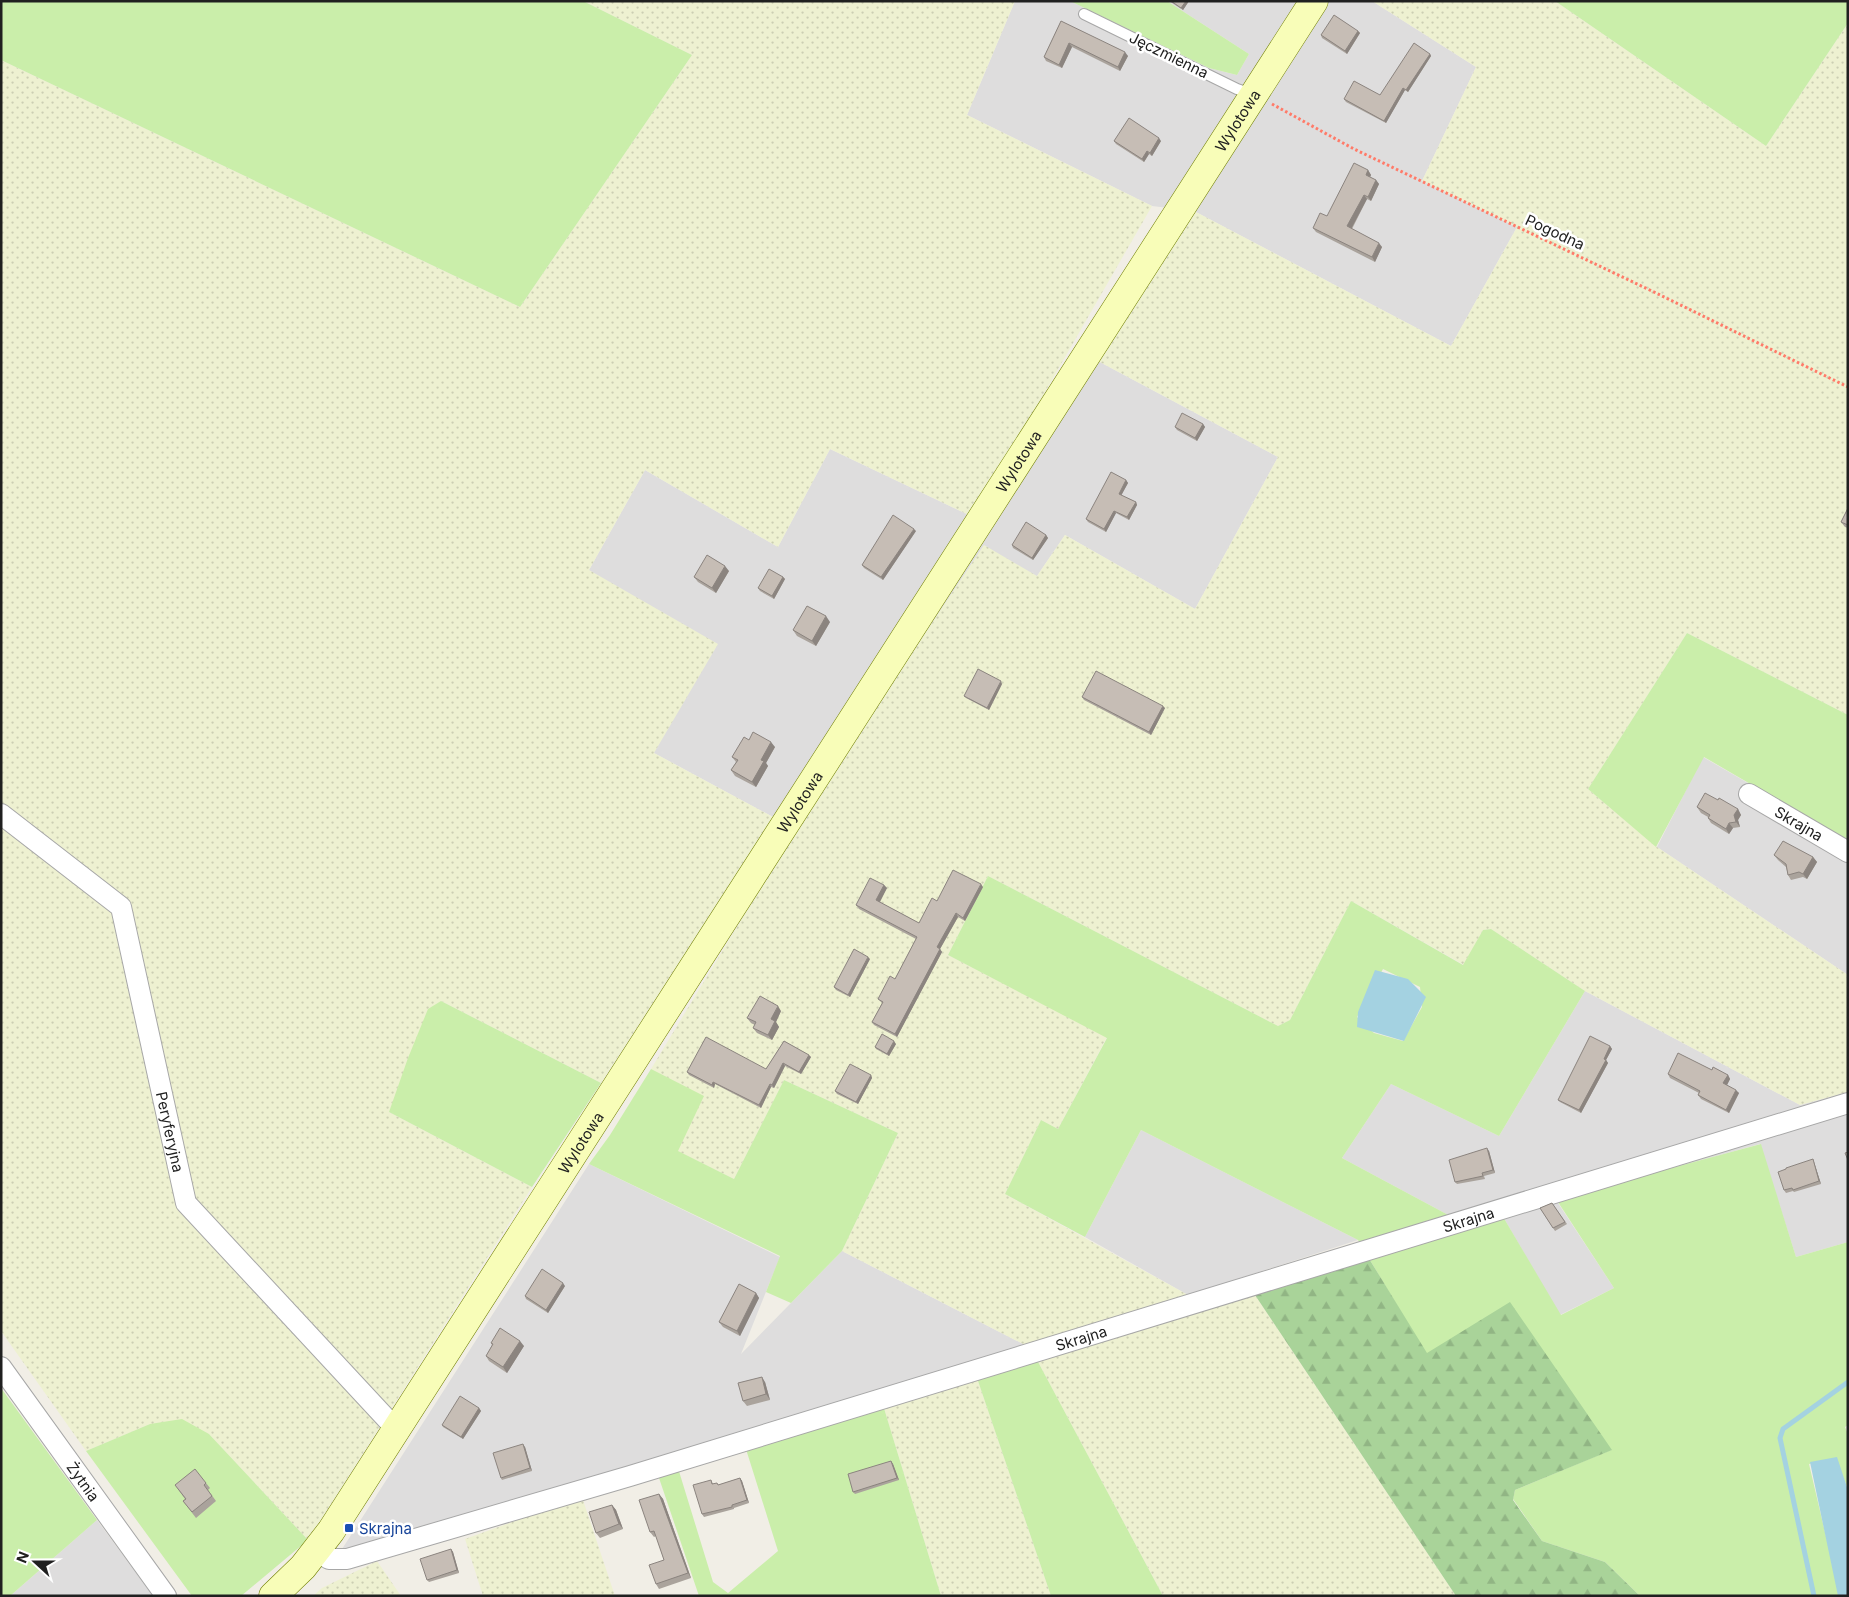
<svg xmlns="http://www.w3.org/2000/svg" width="1849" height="1597" viewBox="0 0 1849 1597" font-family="Inter,sans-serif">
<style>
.residential{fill:#dedddd}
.farmland{fill:url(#farmland-dots)}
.grass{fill:#caeeaa;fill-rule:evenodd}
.forest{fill:url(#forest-firs)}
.water{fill:#a4d2e1}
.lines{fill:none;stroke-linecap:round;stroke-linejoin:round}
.stream{stroke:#a4d2e1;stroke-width:5}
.lane-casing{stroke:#a7a7a7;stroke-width:12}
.street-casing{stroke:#a7a7a7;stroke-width:22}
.secondary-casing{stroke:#6f7e00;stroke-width:29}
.path{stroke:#ff7b69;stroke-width:3;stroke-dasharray:2.5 2.5;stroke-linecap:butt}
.lane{stroke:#fff;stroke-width:10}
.street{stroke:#fff;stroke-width:20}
.secondary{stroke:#f8fdb8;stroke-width:28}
.wall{fill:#aaa39c}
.shaded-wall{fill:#8b847f}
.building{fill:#c6bdb5;stroke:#8b847f}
.transit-dot{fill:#1a4fb4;stroke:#fff;stroke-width:2}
.labels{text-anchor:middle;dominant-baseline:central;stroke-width:5;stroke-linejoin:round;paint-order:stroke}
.street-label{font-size:15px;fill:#202020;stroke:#fff}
.transit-label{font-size:15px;fill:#164399;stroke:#fff;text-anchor:start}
</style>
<defs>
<pattern id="farmland-dots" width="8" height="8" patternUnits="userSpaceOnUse" patternTransform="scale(1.25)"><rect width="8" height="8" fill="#eef1d1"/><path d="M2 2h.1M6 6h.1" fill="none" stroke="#ccceb3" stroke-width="1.8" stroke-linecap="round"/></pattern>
<pattern id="forest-firs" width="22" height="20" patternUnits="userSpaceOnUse" patternTransform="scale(1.25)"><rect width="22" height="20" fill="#a9d399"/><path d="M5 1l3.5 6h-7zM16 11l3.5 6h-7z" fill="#91b584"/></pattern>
</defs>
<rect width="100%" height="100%" fill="#f1eee6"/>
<path class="residential" d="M1015,1H1070L1209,68L1237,75L1249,54L1167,1H1372L1476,67L1422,181L1517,227L1451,346L1194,211L1152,206L967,115Z
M1096,360L1278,457L1195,609L1065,535L1037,576L818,793L773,817L654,753L589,570L645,470L778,547L830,449L973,517Z
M1703,757L1848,841V975L1657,847Z
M1585,991L1800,1105L1848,1092V1242L1796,1257L1760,1144L1556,1200L1614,1288L1560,1315L1502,1215L1452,1217L1342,1158L1391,1084L1499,1136Z
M1141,1130L1358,1240L1188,1295L1085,1237Z
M589,1164L780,1257L741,1354L842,1251L1027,1346L335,1560Z
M97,1520L153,1596H10Z"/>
<path class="farmland" d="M583,1H1015L967,115L1152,206L973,517L830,449L778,547L645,470L589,570L718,644L654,753L773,817L601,1083L441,1001L389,1112L532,1187L308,1540L209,1434L150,1424L86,1451L1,1331V60L520,307L692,55Z
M1372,1H1555L1766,146L1848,23V715L1687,633L1588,789L1657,847L1848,975V1092L1800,1105L1585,991L1491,929L1483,930L1464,965L1351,901L1290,1020L1278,1026L988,876L948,955L1107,1037L1058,1129L1041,1120L1005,1194L1188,1295L1027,1346L842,1251L898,1133L784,1080L734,1179L677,1151L651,1069L818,793L984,545L1037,576L1065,535L1195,609L1278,457L1096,360L1194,211L1451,346L1517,227L1422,181L1476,67Z
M1253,1292L1456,1596H1163L1037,1360Z
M977,1378L1051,1596H941L883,1405Z
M582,1497L615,1596H483L465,1539Z
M377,1561L401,1596H313L322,1588Z"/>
<path class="grass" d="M2,1H583L692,55L520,307L1,60Z
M1070,1H1167L1249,54L1237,75L1209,68Z
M1555,1H1848V23L1766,146Z
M1687,633L1848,715V841L1704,757L1656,847L1588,789Z
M988,876L1278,1026L1290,1020L1351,901L1463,965L1483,930L1491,929L1585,991L1499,1136L1391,1084L1342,1158L1452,1217L1502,1215L1561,1315L1614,1288L1556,1199L1761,1144L1796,1257L1848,1242V1425L1845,1427L1848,1434V1489L1836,1459L1809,1464L1840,1596H1640L1605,1562L1542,1541L1513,1499L1515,1490L1611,1450L1426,1354L1358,1240L1141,1130L1085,1237L1005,1194L1041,1120L1058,1129L1107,1038L948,955ZM1383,969L1420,987L1422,1007L1403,1041L1374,1033L1357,1017Z
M441,1001L601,1083L532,1187L389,1112L408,1058L428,1009Z
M651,1069L704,1096L678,1151L734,1179L784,1080L898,1133L842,1251L791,1303L766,1292L780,1256L589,1164L610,1135Z
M1037,1360L1163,1596H1051L977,1378Z
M1,1388L97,1520L10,1596H1Z
M883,1405L941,1596H699L658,1475L678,1468L713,1582L728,1593L778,1551L745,1446Z
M182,1419L209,1434L308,1540L241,1596H192L86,1451L150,1424Z"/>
<path class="forest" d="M1368,1257L1427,1353L1510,1302L1612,1450L1515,1490L1513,1500L1542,1541L1605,1562L1640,1596H1456L1253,1292Z"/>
<path class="water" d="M1375,970L1408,979L1426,997L1404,1041L1357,1027L1358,1012Z
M1837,1457L1848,1490V1596H1838L1810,1462Z"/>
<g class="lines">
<path class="stream" d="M1814,1596L1780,1438L1783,1429L1848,1382"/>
<defs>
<path id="lane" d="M1084,14L1237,89L1252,94"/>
<g id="street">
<path id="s1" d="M1749,794L1848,852"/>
<path id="s2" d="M1,814L121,907L186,1203L396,1429"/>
<path id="s3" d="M1,1367L166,1596"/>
<path id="s4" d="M316,1551L329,1559H347L630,1476L1848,1103"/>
</g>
<g id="secondary">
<path id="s5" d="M273,1596L303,1567L331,1531L1314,1"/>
</g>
</defs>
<use href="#lane" class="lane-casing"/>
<use href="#street" class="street-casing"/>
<use href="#secondary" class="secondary-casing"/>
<path class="path" d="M1272,104L1354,149L1656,293L1848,387"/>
<use href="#lane" class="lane"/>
<use href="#street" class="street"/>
<use href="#secondary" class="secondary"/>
</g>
<path class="wall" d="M1169,1H1189L1183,10Z
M1061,21L1128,56L1120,71L1072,47L1062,68L1046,61L1044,57Z
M1358,31L1360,33L1347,54L1322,38L1321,35Z
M1430,54L1431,56L1408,92L1405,90L1386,123L1346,102L1344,99L1380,95Z
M1114,141H1161L1152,156L1149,154L1144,162L1116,144Z
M1368,170L1371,175L1370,177L1376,180L1379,184L1371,201L1367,199L1352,229L1382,247L1375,262L1316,232L1313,228L1327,216Z
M1203,424L1205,427L1197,441L1177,430L1175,427Z
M1126,480L1128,483L1121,495L1136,502L1137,505L1129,520L1116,513L1106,532L1088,522L1086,519Z
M1848,508V528L1845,527L1841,522Z
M916,531L883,580L864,568L862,565Z
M1046,535L1048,538L1033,560L1013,548L1012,545Z
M729,571L716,593L698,582L694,577Z
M783,577L785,579L774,599L760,591L758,588Z
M830,622L816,646L797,636L793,630Z
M1002,684L989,710L966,698L964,696Z
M1082,697L1165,708L1151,735L1084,700Z
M749,740L775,747L766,763L768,766L756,787L735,776L731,770L736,762L732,757Z
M1718,800L1738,809L1741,815L1738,820L1740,827L1733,828L1729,834L1711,823L1708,818V817L1701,813L1697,807Z
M1774,855L1813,857L1817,862L1807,879L1803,877L1791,880L1788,875L1786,867L1778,860Z
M884,885L887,888L879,902L919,923L937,901L983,887L965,921L958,917L940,949L942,952L897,1037L874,1025L872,1022L882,1003L878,999L895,979L916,939L859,909L856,905Z
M870,959L850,997L836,990L834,987Z
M781,1011L776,1022L779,1027L772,1040L757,1033L753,1028L755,1025L751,1023L747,1018Z
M784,1041L811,1057L801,1074L785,1066L774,1088L771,1087L761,1108L715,1084L714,1088L689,1075L687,1072L766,1069Z
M896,1044L889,1056L876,1049L875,1047Z
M1610,1046L1612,1049L1606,1060L1608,1063L1581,1113L1560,1102L1558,1100Z
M1712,1070L1728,1075L1730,1079L1727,1085L1739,1093L1729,1113L1701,1099L1698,1095L1699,1093L1670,1078L1668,1074Z
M871,1075L872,1078L858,1104L837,1094L835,1091Z
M1489,1151L1495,1173L1484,1176L1485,1179L1457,1184L1455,1182Z
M1813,1159L1814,1162L1821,1184L1794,1192L1793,1191L1786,1193L1784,1190Z
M1552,1203L1567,1224L1555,1231L1540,1208Z
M565,1286L548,1313L526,1299L525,1296Z
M756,1293L759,1298L740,1336L723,1327L719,1322Z
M491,1343L524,1346L507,1373L489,1361L486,1356L492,1345Z
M765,1382L770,1400L747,1406L743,1401Z
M479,1408L481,1411L463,1439L443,1427L442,1425Z
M525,1447L532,1471L502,1480L501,1478Z
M891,1461L893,1464L899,1480L855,1494L853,1492Z
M740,1478L742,1481L749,1503L734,1508V1509L704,1517L702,1514L711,1480L713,1484L718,1485Z
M206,1483L210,1488L208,1490L216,1501L196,1518L183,1501L185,1499L175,1485Z
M659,1494L663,1499L691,1578L659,1589L656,1584L664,1560L656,1536L654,1537L650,1532Z
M612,1505L616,1510L623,1529L600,1538L596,1533Z
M451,1549L453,1552L459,1573L429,1582L427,1580Z"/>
<path class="shaded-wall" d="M1186,1H1189L1183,10L1181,8Z
M1358,31L1360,33L1347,54L1345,51Z
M1069,43L1072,47L1062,68L1059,65Z
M1125,52L1128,56L1120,71L1118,67Z
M1430,54L1431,56L1408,92L1406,90Z
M1403,88L1405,90L1386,123L1384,121Z
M1159,138L1161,141L1152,156L1150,153Z
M1147,151L1149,154L1144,162L1142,159Z
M1368,170L1371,175L1369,179L1366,175Z
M1376,180L1379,184L1371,201L1368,197Z
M1364,195L1367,199L1350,231L1347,226Z
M1379,243L1382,247L1375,262L1372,257Z
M1203,424L1205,427L1197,441L1195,438Z
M1126,480L1128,483L1121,496L1119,494Z
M1136,502L1137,505L1129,520L1127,517Z
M1114,511L1116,513L1106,532L1104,529Z
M914,529L916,531L883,580L881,577Z
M1046,535L1048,538L1033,560L1032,558Z
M725,566L729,571L716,593L712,588Z
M783,577L785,579L774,599L772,596Z
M826,616L830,622L816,646L812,641Z
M1001,681L1002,684L989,710L987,708Z
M1163,706L1165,708L1151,735L1149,732Z
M771,742L775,747L766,763L768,766L756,787L752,782L761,760Z
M1738,809L1741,815L1738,820L1740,827L1736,822L1734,815Z
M1729,823L1733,828L1729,834L1726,829Z
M1813,857L1817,862L1807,879L1803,874Z
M981,884L983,887L965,921L963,918Z
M884,885L887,888L879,904L876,900Z
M956,913L958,917L940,949L942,952L897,1037L895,1034L937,947Z
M868,957L870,959L850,997L848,995Z
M778,1006L781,1011L776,1022L779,1027L772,1040L768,1035L771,1019Z
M894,1041L896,1044L889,1056L887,1054Z
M1610,1046L1612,1049L1606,1060L1608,1063L1581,1113L1579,1110Z
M809,1055L811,1057L801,1074L799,1072Z
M783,1063L785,1066L774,1088L772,1085Z
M871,1075L872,1078L858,1104L856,1102Z
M1728,1075L1730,1079L1726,1087L1723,1083Z
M713,1082L715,1084L714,1088L712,1085Z
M770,1084L771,1087L761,1108L759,1105Z
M1736,1090L1739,1093L1729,1113L1726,1110Z
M1487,1148L1489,1151L1495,1173L1493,1170Z
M1813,1159L1814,1162L1821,1184L1819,1181Z
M563,1283L565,1286L548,1313L546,1310Z
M756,1293L759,1298L740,1336L737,1331Z
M520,1341L524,1346L507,1373L503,1367Z
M762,1377L765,1382L770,1400L766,1394Z
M479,1408L481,1411L463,1439L461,1437Z
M523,1444L525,1447L532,1471L530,1468Z
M891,1461L893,1464L899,1480L897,1478Z
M740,1478L742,1481L749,1503L747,1500Z
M659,1494L663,1499L691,1578L688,1573Z
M612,1505L616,1510L623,1529L619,1524Z
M451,1549L453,1552L459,1573L457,1570Z"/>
<path class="building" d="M1171,1H1186L1181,8Z
M1334,15L1358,31L1345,51L1321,35Z
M1061,21L1125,52L1118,67L1069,43L1059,65L1044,57Z
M1414,43L1430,54L1406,90L1403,88L1384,121L1344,99L1354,81L1380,95Z
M1129,118L1159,138L1150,153L1147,151L1142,159L1114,141Z
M1354,163L1368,170L1366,175L1376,180L1368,197L1364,195L1347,226L1379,243L1372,257L1313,228L1320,213L1327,216Z
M1182,413L1203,424L1195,438L1175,427Z
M1111,472L1126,480L1119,494L1136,502L1127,517L1114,511L1104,529L1086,519Z
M1848,508V525L1841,522Z
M893,515L914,529L881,577L862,565Z
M1026,522L1046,535L1032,558L1012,545Z
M707,555L725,566L712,588L694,577Z
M769,569L783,577L772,596L758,588Z
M807,606L826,616L812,641L793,630Z
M978,669L1001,681L987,708L964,696Z
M1096,671L1163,706L1149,732L1082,697Z
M753,732L771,742L761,760L764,761L752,782L731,770L738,760L732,757L744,737L749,740Z
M1705,793L1718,800L1719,798L1738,809L1734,815L1736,822L1729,823L1726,829L1708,818L1710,815L1697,807Z
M1783,841L1813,857L1803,874L1799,872L1788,875L1786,864L1774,855Z
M953,870L981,884L963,918L956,913L937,947L940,949L895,1034L872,1022L883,1002L878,999L890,976L895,979L917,937L856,905L870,878L884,885L876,900L919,923L932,898L937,901Z
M854,949L868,957L848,995L834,987Z
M760,996L778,1006L771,1019L775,1021L768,1035L753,1028L756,1022L747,1018Z
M882,1034L894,1041L887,1054L875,1047Z
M1590,1036L1610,1046L1604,1059L1606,1060L1579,1110L1558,1100Z
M706,1037L766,1069L784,1041L809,1055L799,1072L783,1063L772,1085L770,1084L759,1105L713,1082L712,1085L687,1072Z
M1678,1053L1712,1070L1713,1067L1728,1075L1723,1083L1736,1090L1726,1110L1698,1095L1700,1091L1668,1074Z
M850,1064L871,1075L856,1102L835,1091Z
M1487,1148L1493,1170L1482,1173L1483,1176L1455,1182L1449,1160Z
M1848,1152V1160L1845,1153Z
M1813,1159L1819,1181L1793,1190L1792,1188L1784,1190L1778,1172L1786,1169V1168Z
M1552,1203L1565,1222L1553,1228L1540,1208Z
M542,1269L563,1283L546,1310L525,1296Z
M739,1284L756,1293L737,1331L719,1322Z
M500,1328L520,1341L503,1367L486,1356L493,1344L491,1343Z
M762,1377L766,1394L743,1401L738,1383Z
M460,1396L479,1408L461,1437L442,1425Z
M523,1444L530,1468L501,1478L493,1453Z
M891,1461L897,1478L853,1492L848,1474Z
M195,1469L206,1483L204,1485L212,1496L192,1512L183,1501L186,1499L175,1485Z
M740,1478L747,1500L732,1505V1507L702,1514L693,1485L711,1480L712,1484L717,1483L718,1485Z
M659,1494L688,1573L656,1584L649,1565L664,1560L654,1531L650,1532L639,1500Z
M612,1505L619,1524L596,1533L589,1512Z
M451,1549L457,1570L427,1580L420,1559Z"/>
<rect class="transit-dot" x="344" y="1523" width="10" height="10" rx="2.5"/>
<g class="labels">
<g class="street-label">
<text transform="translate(1169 55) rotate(26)">Jęczmienna</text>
<text stroke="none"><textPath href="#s5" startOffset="1764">Wylotowa</textPath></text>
<text transform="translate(1555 232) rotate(25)">Pogodna</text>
<text stroke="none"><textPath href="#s5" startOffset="1359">Wylotowa</textPath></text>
<text stroke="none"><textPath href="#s5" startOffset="954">Wylotowa</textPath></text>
<text stroke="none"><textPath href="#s1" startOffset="58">Skrajna</textPath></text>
<text stroke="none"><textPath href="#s2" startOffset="382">Peryferyjna</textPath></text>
<text stroke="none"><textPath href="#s5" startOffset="549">Wylotowa</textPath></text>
<text stroke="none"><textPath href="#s4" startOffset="1205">Skrajna</textPath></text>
<text stroke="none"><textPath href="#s4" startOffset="800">Skrajna</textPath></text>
<text stroke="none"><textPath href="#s3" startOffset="141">Żytnia</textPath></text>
</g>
<g class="transit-label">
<text x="359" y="1528">Skrajna</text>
</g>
</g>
<rect width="1849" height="1597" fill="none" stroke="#202020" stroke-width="5"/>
<g transform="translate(35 1562) rotate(291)" stroke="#ffffff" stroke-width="4" paint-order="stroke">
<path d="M0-4L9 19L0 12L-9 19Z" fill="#202020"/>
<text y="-8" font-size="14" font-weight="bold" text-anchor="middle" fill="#202020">N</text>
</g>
</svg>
